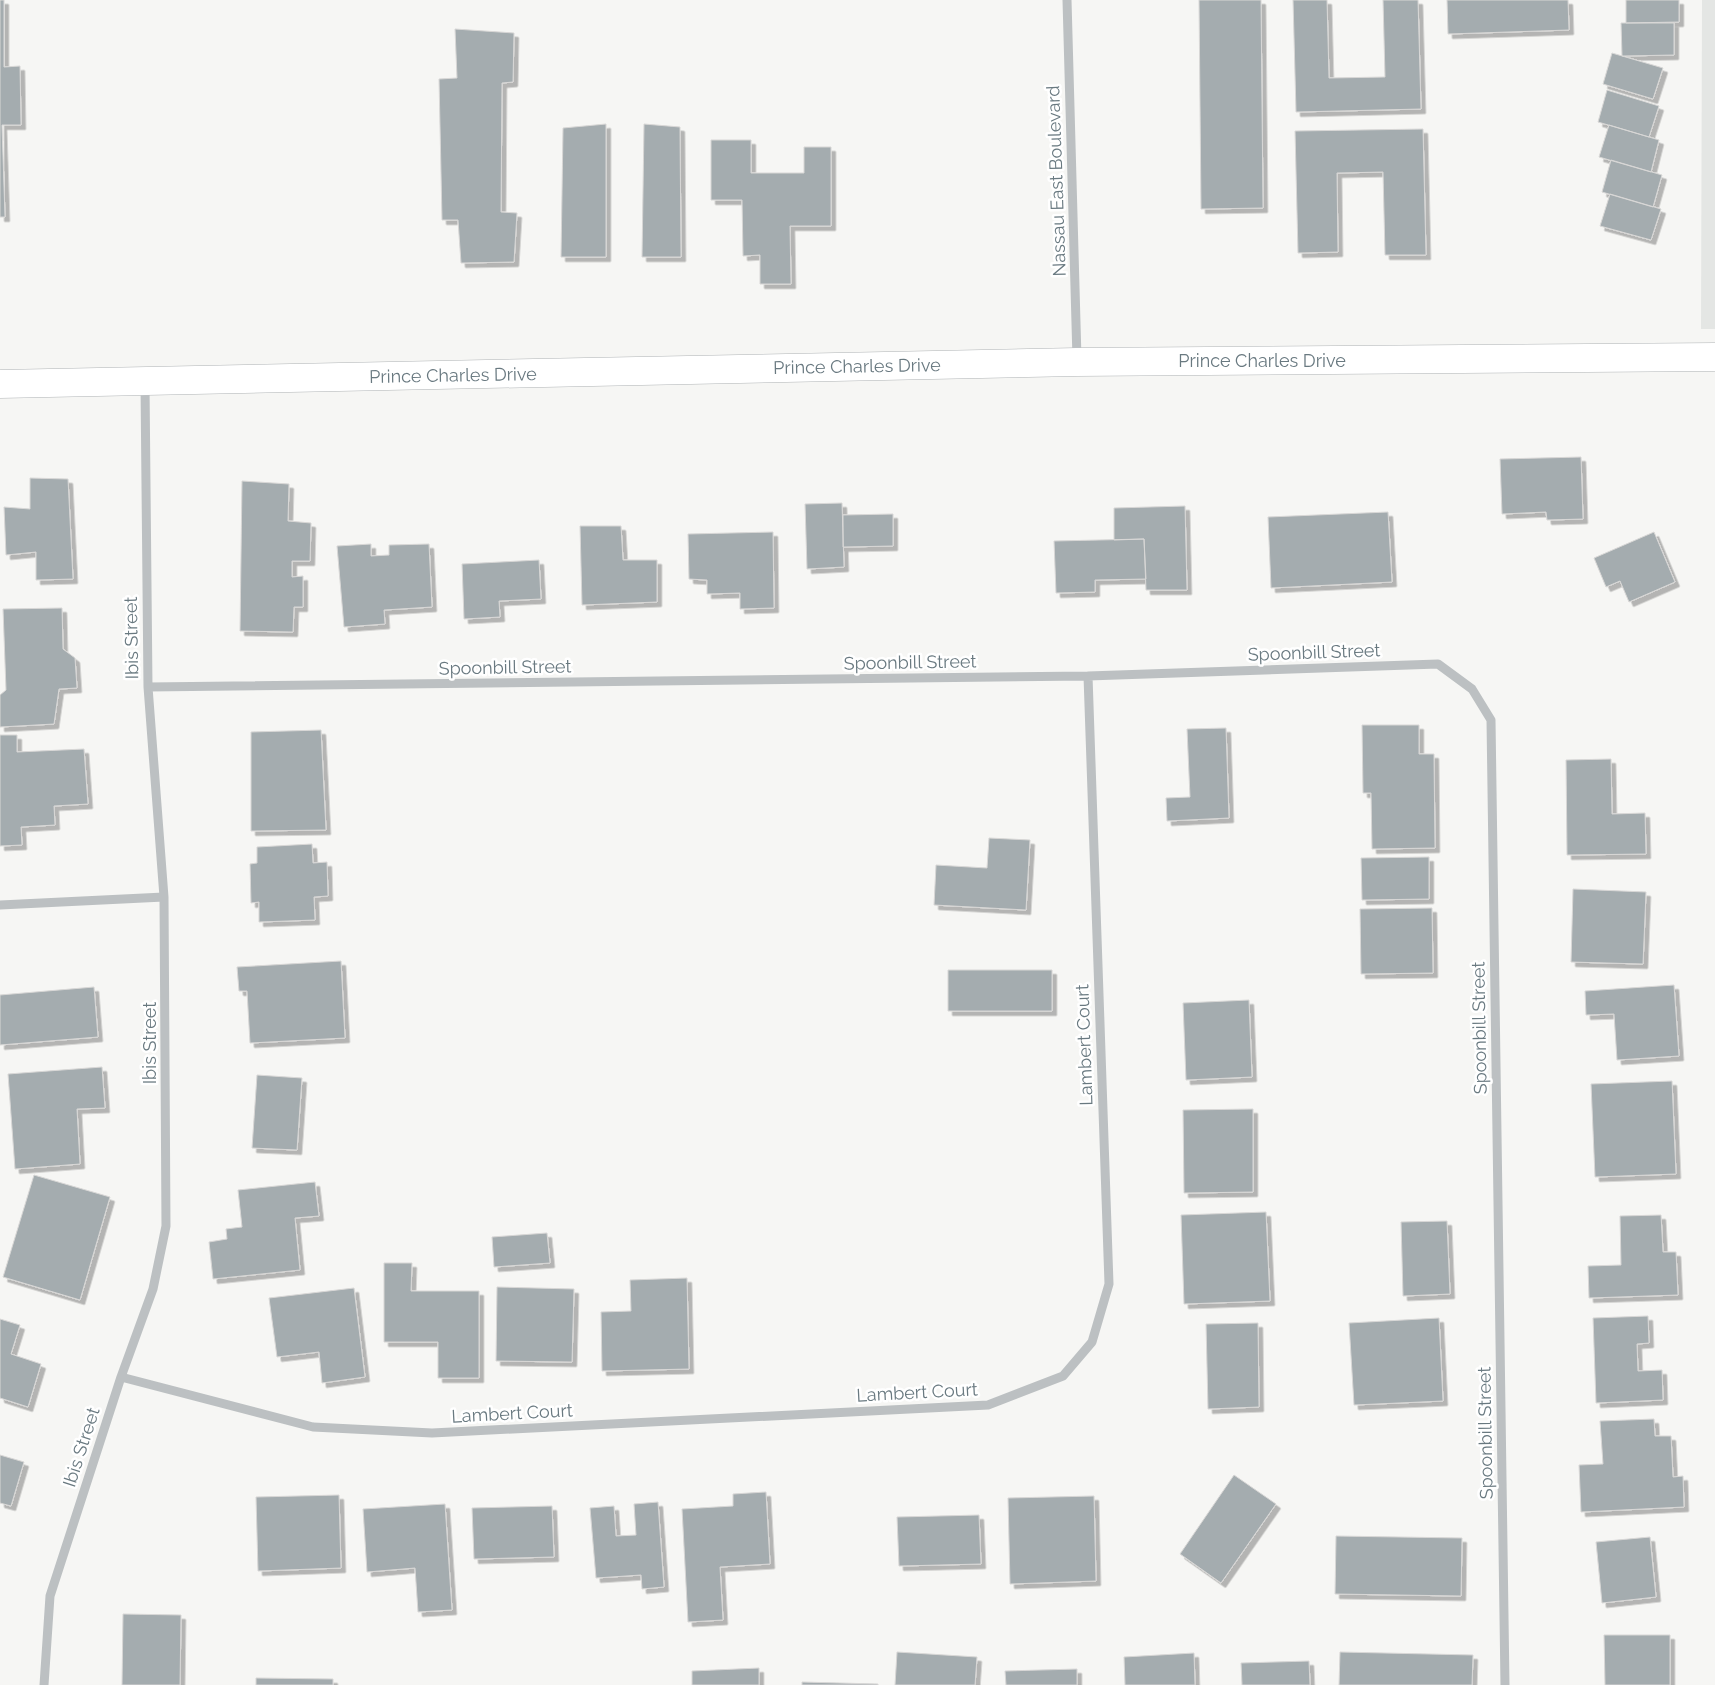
<svg xmlns="http://www.w3.org/2000/svg" width="1715" height="1685" viewBox="0 0 1715 1685" font-family="Raleway,sans-serif">
<style>
.built{fill:#e4e6e4}
.building{fill:#a4acaf;stroke:#d8d7d6;filter:url(#shadow)}
.lines{fill:none;stroke-linecap:round;stroke-linejoin:round}
.highway-casing{stroke:#b0b4b6;stroke-width:29}
.minor{stroke:#bcc0c2;stroke-width:9}
.highway{stroke:#fff;stroke-width:28}
.labels{text-anchor:middle;dominant-baseline:central;stroke-width:5;stroke-linejoin:round;paint-order:stroke}
.street-label{font-size:18px;fill:#697980;stroke:#fff}
</style>
<defs>
<filter id="shadow"><feDropShadow dx="4.5" dy="4.5" stdDeviation="0" flood-color="#0004"/></filter>
</defs>
<rect width="100%" height="100%" fill="#f6f6f4"/>
<path class="built" d="M1702,0H1715V329H1701Z"/>
<path class="building" d="M0,0H4V67L20,66L21,125H2L5,217H0Z
M1199,0H1261L1263,208L1201,209Z
M1293,0H1327L1329,78L1385,77L1383,0H1418L1421,109L1296,112Z
M1447,0H1568L1569,30L1448,34Z
M1626,0H1679V22L1626,23Z
M1621,23H1674V55L1622,56Z
M455,29L514,33L513,82L502,83L501,212L517,213L514,262L461,263L458,220H442L439,79L457,78Z
M1612,53L1663,68L1653,99L1603,84Z
M1607,90L1659,106L1649,137L1598,122Z
M606,124V257H561L563,128Z
M644,124L680,127L681,257H642Z
M1609,125L1659,140L1651,172L1599,157Z
M1423,129L1426,255H1385L1383,172L1337,173L1338,252L1298,253L1295,131Z
M711,140H751V173H804V147H831V226H790L791,284H760V255L743,256L742,200H711Z
M1611,160L1662,175L1653,207L1602,192Z
M1610,194L1661,209L1651,240L1600,226Z
M1581,457L1583,519L1547,520L1546,512L1502,514L1500,459Z
M30,478L68,479L73,579L36,580V552L6,555L4,507L30,509Z
M242,481L289,484L288,521L311,523L310,561H292V577L303,576V607H294L293,632L240,631Z
M842,503L844,567L807,569L805,504Z
M1185,506L1187,590H1146L1144,539L1114,540V508Z
M1388,512L1392,582L1271,588L1268,517Z
M893,514V546L843,547V515Z
M580,526H621L623,560H657V602L582,605Z
M773,532L774,608L740,609V593L707,594V580L689,579L688,534Z
M1654,532L1675,582L1629,602L1620,581L1606,587L1594,558Z
M1144,539L1146,579L1095,580V592L1056,593L1054,541Z
M371,544V556L389,555V545L429,544L432,607L384,610L385,624L344,627L337,546Z
M539,560L541,599L499,601L500,617L464,619L462,564Z
M62,608L63,649L75,658L77,688L59,689L54,724L0,727V695L6,690L3,609Z
M1362,725H1419V754H1434L1435,848L1372,849L1371,793H1363Z
M1226,728L1229,818L1167,821L1166,798L1190,797L1187,729Z
M321,730L326,830L251,831V732Z
M0,735H17V752L84,749L88,804L54,806L55,825L21,827L22,845L0,846Z
M1611,759L1612,814L1645,813L1646,854L1567,855L1566,760Z
M989,838L1030,840L1026,910L934,905L936,865L987,868Z
M312,844L313,863L327,862L328,896L314,897L315,920L259,922V902L251,903L250,864L257,863V847Z
M1429,857V899L1362,900L1361,858Z
M1573,889L1646,892L1643,964L1571,962Z
M1432,908L1433,973L1361,974L1360,909Z
M341,961L345,1038L250,1043L247,991H239L237,967Z
M948,970H1052V1011H948Z
M1674,985L1679,1056L1617,1060L1614,1014L1586,1015L1585,991Z
M94,987L98,1037L0,1045V995Z
M1249,1000L1252,1077L1186,1080L1183,1003Z
M102,1067L105,1108L77,1109L80,1164L15,1169L8,1074Z
M257,1075L302,1078L297,1150L252,1148Z
M1672,1081L1676,1174L1595,1177L1591,1084Z
M1253,1109V1192L1184,1193L1183,1110Z
M34,1175L110,1197L80,1300L3,1277Z
M315,1182L319,1216L295,1218L300,1270L213,1279L209,1242L227,1239L226,1229L242,1227L238,1190Z
M1266,1212L1270,1301L1184,1304L1181,1215Z
M1661,1215L1663,1252H1676L1678,1295L1589,1298L1588,1266L1621,1265L1620,1216Z
M1447,1221L1450,1294L1403,1296L1401,1222Z
M547,1233L550,1263L494,1267L492,1237Z
M384,1263H412L411,1291H479V1378H438V1342H384Z
M687,1278L689,1369L602,1371L601,1312L631,1311L630,1280Z
M497,1287L574,1289L572,1362L496,1361Z
M354,1288L365,1377L322,1383L319,1352L277,1357L269,1298Z
M1648,1316L1649,1343L1637,1344L1638,1371L1662,1370L1663,1400L1596,1403L1593,1318Z
M1439,1318L1443,1401L1354,1405L1349,1323Z
M0,1319L20,1325L11,1354L41,1364L28,1407L0,1398Z
M1258,1323L1259,1407L1208,1409L1206,1324Z
M1654,1419L1655,1436H1671L1673,1477L1683,1476L1684,1507L1581,1512L1579,1465L1603,1464L1600,1421Z
M0,1455L24,1462L11,1506L0,1503Z
M1234,1475L1276,1504L1221,1583L1180,1554Z
M766,1492L770,1564L720,1567L723,1620L688,1622L682,1509L733,1506V1494Z
M339,1495L341,1568L258,1571L256,1497Z
M1094,1496L1096,1581L1010,1584L1008,1498Z
M658,1502L664,1587L642,1589L641,1575L596,1578L590,1508L614,1506L616,1536L636,1535L634,1504Z
M445,1504L452,1610L418,1612L415,1568L367,1572L363,1509Z
M552,1506L554,1557L474,1559L472,1508Z
M979,1515L981,1564L899,1566L897,1517Z
M1336,1536L1462,1538L1461,1596L1335,1594Z
M1650,1537L1656,1597L1602,1603L1596,1542Z
M123,1614L181,1615L180,1685H122Z
M1604,1635H1670V1685H1605Z
M897,1652L977,1657L975,1685H895Z
M1340,1652L1473,1655L1472,1685H1339Z
M1194,1653L1195,1685H1125L1124,1657Z
M1309,1661L1310,1685H1242L1241,1663Z
M759,1668V1685H692V1671Z
M1077,1669V1685H1006L1005,1671Z
M256,1678L333,1679V1685H256Z
M802,1682L878,1684V1685H802Z"/>
<g class="lines">
<defs>
<path id="highway" d="M0,384L1077,362L1715,357"/>
</defs>
<use href="#highway" class="highway-casing"/>
<path class="minor" d="M1067,0L1077,359
M148,687L1088,676L1438,664L1472,689L1491,720L1505,1685
M0,905L164,897
M121,1377L313,1427L432,1433L988,1405L1063,1376L1092,1342L1109,1284L1088,676
M44,1685L50,1596L121,1377L153,1289L166,1226L164,897L148,687L145,384"/>
<use href="#highway" class="highway"/>
</g>
<g class="labels">
<g class="street-label">
<text transform="translate(1056 181) rotate(-92)">Nassau East Boulevard</text>
<text x="1262" y="360">Prince Charles Drive</text>
<text transform="translate(857 366) rotate(-1)">Prince Charles Drive</text>
<text transform="translate(453 375) rotate(-1)">Prince Charles Drive</text>
<text transform="translate(131 638) rotate(-91)">Ibis Street</text>
<text transform="translate(1314 652) rotate(-2)">Spoonbill Street</text>
<text transform="translate(910 662) rotate(-1)">Spoonbill Street</text>
<text transform="translate(505 667) rotate(-1)">Spoonbill Street</text>
<text transform="translate(1479 1028) rotate(-91)">Spoonbill Street</text>
<text transform="translate(149 1043) rotate(-90)">Ibis Street</text>
<text transform="translate(1084 1045) rotate(-92)">Lambert Court</text>
<text transform="translate(917 1392) rotate(-3)">Lambert Court</text>
<text transform="translate(512 1413) rotate(-3)">Lambert Court</text>
<text transform="translate(1485 1433) rotate(-91)">Spoonbill Street</text>
<text transform="translate(81 1447) rotate(-72)">Ibis Street</text>
</g>
</g>
</svg>
